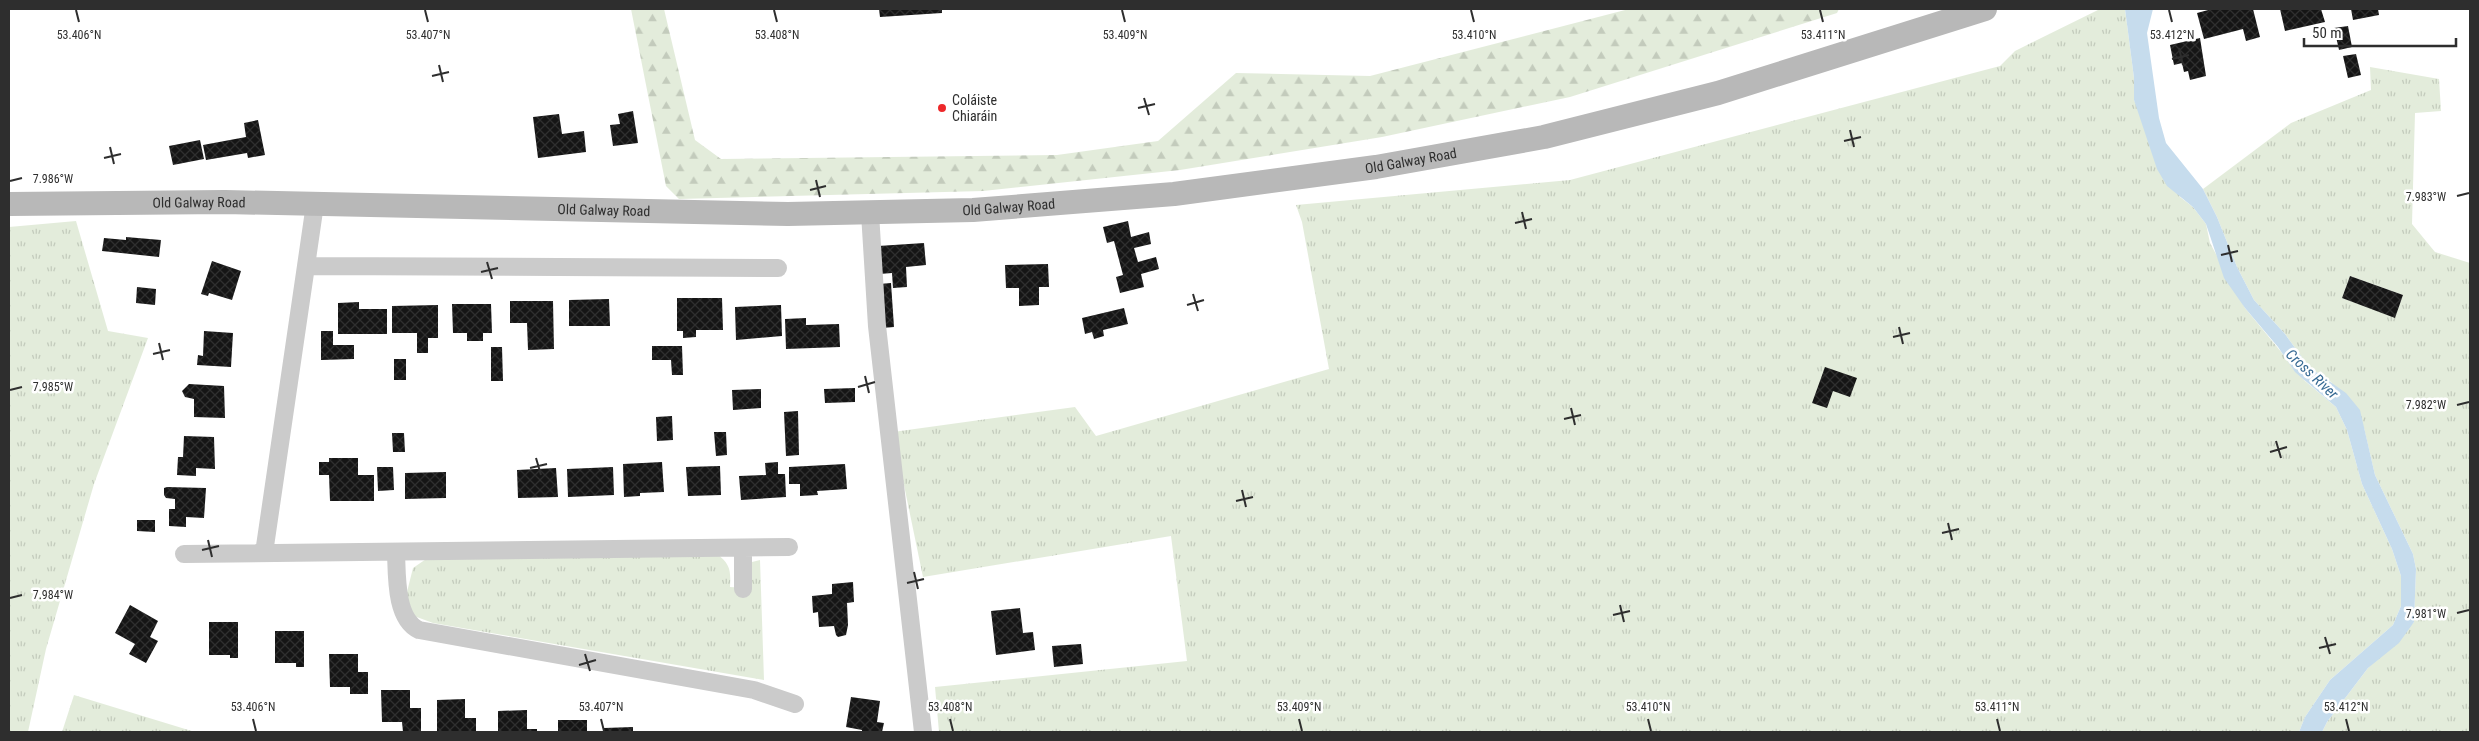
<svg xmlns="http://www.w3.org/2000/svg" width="2479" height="741" viewBox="0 0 2479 741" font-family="'Roboto Condensed',sans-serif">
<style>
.grass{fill:url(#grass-tufts);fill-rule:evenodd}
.forest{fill:url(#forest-firs)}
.water{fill:#c6dced}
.building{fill:url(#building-cross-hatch)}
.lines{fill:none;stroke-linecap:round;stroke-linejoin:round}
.street{stroke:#cbcbcb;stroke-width:18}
.secondary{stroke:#b8b8b8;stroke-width:24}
.ticks{fill:none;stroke:#2e2e2e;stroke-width:2}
.poi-dot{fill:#ed282a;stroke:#fff;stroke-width:2}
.labels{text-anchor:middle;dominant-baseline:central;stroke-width:5;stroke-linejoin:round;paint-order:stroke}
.poi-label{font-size:14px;fill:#2e2e2e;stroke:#fff;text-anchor:start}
.street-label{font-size:14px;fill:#2e2e2e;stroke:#fff}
.water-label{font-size:15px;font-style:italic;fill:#386b94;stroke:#fff}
.ticks-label{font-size:12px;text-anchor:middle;fill:#2e2e2e;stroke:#fff;stroke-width:5;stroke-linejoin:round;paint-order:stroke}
</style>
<defs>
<pattern id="grass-tufts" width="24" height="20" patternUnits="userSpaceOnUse" patternTransform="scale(1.25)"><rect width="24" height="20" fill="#e3ecdb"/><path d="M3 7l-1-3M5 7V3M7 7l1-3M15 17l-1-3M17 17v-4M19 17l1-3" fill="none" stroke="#c3cbbc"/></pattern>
<pattern id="forest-firs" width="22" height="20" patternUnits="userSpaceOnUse" patternTransform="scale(1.25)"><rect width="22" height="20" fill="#e3ecdb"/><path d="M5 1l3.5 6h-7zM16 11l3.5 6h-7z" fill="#c3cbbc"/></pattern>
<pattern id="building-cross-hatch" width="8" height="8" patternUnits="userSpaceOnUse" patternTransform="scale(1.25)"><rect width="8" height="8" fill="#151515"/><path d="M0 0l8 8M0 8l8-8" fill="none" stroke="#2f2f2f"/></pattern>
</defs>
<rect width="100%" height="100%" fill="#fff"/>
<path class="grass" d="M2100,9H2125L2134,78V100L2180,197L2193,207L2206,224L2210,243L2245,308L2305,381L2336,407L2347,430L2362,484L2392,549L2401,576V606L2393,625L2330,680L2305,717L2299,732H939L935,687L1187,661L1171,536L923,577L893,432L1075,407L1096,436L1329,369L1302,222L1296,205L1570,180L2000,66L2015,51Z
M2370,67L2439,79L2441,111L2415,113L2412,224L2435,252L2470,263V732H2322L2327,722L2368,668L2414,622L2416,569L2413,554L2375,475L2364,428L2331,382L2309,367L2285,334L2254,300L2237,267L2217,217L2203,189L2291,123L2371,90ZM2350,276L2403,295L2395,317L2342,298Z
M76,221L108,331L148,338L94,484L46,649L28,732H9V227Z
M717,554C730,564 731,570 730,587L748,588L750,567L752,562L760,560L764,680L433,623L414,616L409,608L407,592L413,568L429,557Z
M74,695L195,732H62Z"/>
<path class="forest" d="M631,9H664L695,140L721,159L1057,155L1158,141L1236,73L1370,76L1629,9H1839L1837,13L1570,97L1382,137L1180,170L983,191L679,199L666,186Z"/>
<path class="water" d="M2125,9H2153L2147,33L2159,118L2166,143L2203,189L2217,217L2237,267L2254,300L2285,334L2309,367L2346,393L2360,410L2375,475L2413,554L2416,569L2414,622L2399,643L2368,668L2327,722L2322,732H2299L2305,717L2330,680L2393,625L2401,606V576L2392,549L2362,484L2347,430L2336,407L2295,372L2278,347L2245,308L2224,278L2206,224L2193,207L2167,186L2157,169L2134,100V78Z"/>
<path class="building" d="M879,9H942V13L880,17Z
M2212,9H2253L2260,37L2246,41L2243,29L2204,39L2197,13Z
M2280,9H2321L2325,22L2285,31Z
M2351,9H2378L2379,15L2353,20Z
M2348,26L2352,47L2339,50L2334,28Z
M2200,38L2206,76L2190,80L2188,71L2184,72L2182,63L2174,65L2170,45Z
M2356,54L2361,75L2348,78L2343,56Z
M633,111L638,143L613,146L610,125L620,124L618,114Z
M559,114L562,134L584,131L586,152L538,158L533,117Z
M258,120L265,155L248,158L247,153L206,160L203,145L246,137L244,123Z
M200,140L204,159L173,165L169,146Z
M1128,221L1131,237L1149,232L1151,244L1134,248L1138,262L1156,257L1159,269L1141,274L1144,287L1120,293L1116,277L1123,275L1114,241L1107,243L1103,227Z
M126,237L161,240L159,257L102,251L104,238L126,240Z
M924,243L926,265L906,267L907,287L893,288L892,273L880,274L878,246Z
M212,261L241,271L232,300L209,293L208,296L201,294Z
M1048,264L1049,287H1039V305L1019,306V288H1006L1005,265Z
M2350,276L2403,295L2395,318L2342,298Z
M891,283L894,327L882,328L879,284Z
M137,287L156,289L155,305L136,303Z
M677,298H722L723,330H696V337L683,338V331H677Z
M609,299L610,326H569V300Z
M510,301H553L554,349L528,350L527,323H510Z
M359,302V309H387V334H338V303Z
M452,304H491L492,333H483V341H467V333H453Z
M438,305V338H428V353H417V333H392V306Z
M781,305L782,336L736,340L735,307Z
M1124,308L1128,324L1103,330L1104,336L1094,339L1092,332L1085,334L1082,318Z
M806,318V325L839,324L840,347L786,349L785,319Z
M204,331L233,333L231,367L197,365L198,355L203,356Z
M321,331H333V345H354V359L321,360Z
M652,346H682L683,375H672L671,360H652Z
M491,347H502L503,381H491Z
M394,359H406V380H394Z
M1825,367L1857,378L1850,397L1833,391L1827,408L1812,403Z
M189,384L224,386L225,418L194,417V399L185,397L182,391Z
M855,388V402L825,403L824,389Z
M761,389V408L733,410L732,390Z
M798,411L799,455L786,456L784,412Z
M672,416L673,440L657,441L656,417Z
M714,432H726L727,455L716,456Z
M392,433H404L405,452H393Z
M184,436L214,437L215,469L196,468V476L177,475L178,457H183Z
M329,458H358V475H374V501H330L329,475H319V462H329Z
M662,462L664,492L640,493V496L624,497L623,464Z
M778,462V474H785L786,497L741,500L739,476L766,475L765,463Z
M845,464L847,489L817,491L818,495L800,496V484H789V467Z
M720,466L721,495L688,496L686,467Z
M377,467H393L394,490L378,491Z
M613,467L614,495L568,497L567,469Z
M556,468L558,497L518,498L517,470Z
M446,472V498L405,499V473Z
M167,487L206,488L204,518L186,517V527L169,526V509H175V499L166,498L164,495V488Z
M137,520H155V532L137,531Z
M853,582L854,602L847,603L848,625L846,635L838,637L836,635L834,626L819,627L818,612L813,613L812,596L832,594V584Z
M130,605L158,621L150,637L158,641L146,663L129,654L135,644L115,633Z
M1020,608L1023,633L1033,632L1035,650L996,655L991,611Z
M209,622H238V658H230V655H209Z
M275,631H304V667H296V663H275Z
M1081,644L1083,664L1054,667L1052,646Z
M329,654H358V672H368V694H350V687H330Z
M381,690H410V708H421V732H403L402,722H382Z
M851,697L880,701L877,722L884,723L882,732H862V730L846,727Z
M465,699V718H476V732H437V700Z
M527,710V729H537V732H498V711Z
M558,720H587V732H558Z
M633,727V732H604V728Z"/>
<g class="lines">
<path class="street" d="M315,204L306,266L778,268
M870,213L877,326L923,732
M396,552C397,575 395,619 419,630L754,690L795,704
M264,553L306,266
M184,554L789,547
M743,589V548"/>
<path class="secondary" id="s1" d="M9,204L225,202L788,214L973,210L1174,194L1376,167L1544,137L1718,93L1985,9"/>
</g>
<path class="ticks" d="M76,10L79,22M425,10L428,22M774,10L777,22M1122,10L1125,22M1471,10L1474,22M1820,10L1823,22M2169,10L2172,22M2179,48L2183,65M2172,59L2189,55M439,65L443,82M432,76L449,72M1144,98L1149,115M1138,108L1155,104M1850,130L1854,147M1844,141L1861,137M110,147L114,164M104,158L121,154M816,180L820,197M10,181L22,178M810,190L826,186M2457,196L2469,193M1522,212L1526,229M1515,223L1532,219M2228,245L2232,262M2221,255L2238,251M487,262L492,279M481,272L498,268M1193,294L1198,311M1187,305L1204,300M1899,327L1903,344M1893,337L1910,333M159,343L163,360M153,354L170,350M865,376L869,393M858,387L875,382M10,390L22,387M2457,405L2469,402M1571,408L1575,425M1564,419L1581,415M2276,441L2281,458M2270,452L2287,447M536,458L541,475M530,468L547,464M1242,490L1246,507M1236,501L1253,497M1948,523L1952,540M1942,533L1959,529M208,540L212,557M202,550L219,546M914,572L918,589M907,583L924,579M10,598L22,595M1620,605L1624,622M2457,613L2469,610M1613,615L1630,611M2325,637L2330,654M2319,648L2336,644M585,654L590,671M579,665L596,660M253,719L256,731M601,719L604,731M950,719L953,731M1299,719L1302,731M1648,719L1651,731M1997,719L2000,731M2346,719L2349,731"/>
<circle class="poi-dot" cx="942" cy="108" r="5"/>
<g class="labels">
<g class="poi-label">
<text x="952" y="100">Coláiste<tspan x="952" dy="16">Chiaráin</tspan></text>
</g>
<g class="street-label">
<text stroke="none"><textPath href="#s1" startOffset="1405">Old Galway Road</textPath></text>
<text stroke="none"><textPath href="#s1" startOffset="190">Old Galway Road</textPath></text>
<text stroke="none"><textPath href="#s1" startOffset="1000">Old Galway Road</textPath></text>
<text stroke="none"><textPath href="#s1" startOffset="595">Old Galway Road</textPath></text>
</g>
<g class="water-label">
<text transform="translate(2312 374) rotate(43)">Cross River</text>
</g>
</g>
<g class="ticks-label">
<text x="79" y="39">53.406°N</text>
<text x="428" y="39">53.407°N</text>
<text x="777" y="39">53.408°N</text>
<text x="1125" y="39">53.409°N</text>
<text x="1474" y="39">53.410°N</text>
<text x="1823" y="39">53.411°N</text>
<text x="2172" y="39">53.412°N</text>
<text x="53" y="183">7.986°W</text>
<text x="2426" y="201">7.983°W</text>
<text x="53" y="391">7.985°W</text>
<text x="2426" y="409">7.982°W</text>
<text x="53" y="599">7.984°W</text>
<text x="2426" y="618">7.981°W</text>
<text x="253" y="711">53.406°N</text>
<text x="601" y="711">53.407°N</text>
<text x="950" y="711">53.408°N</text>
<text x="1299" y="711">53.409°N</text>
<text x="1648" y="711">53.410°N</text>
<text x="1997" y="711">53.411°N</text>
<text x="2346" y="711">53.412°N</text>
</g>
<rect width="2479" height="741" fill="none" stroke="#2e2e2e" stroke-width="20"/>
<path d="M2304 38v8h152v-8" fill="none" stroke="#2e2e2e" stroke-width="2.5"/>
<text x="2312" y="38" font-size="15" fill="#2e2e2e" stroke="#ffffff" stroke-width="4" paint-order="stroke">50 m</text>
</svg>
